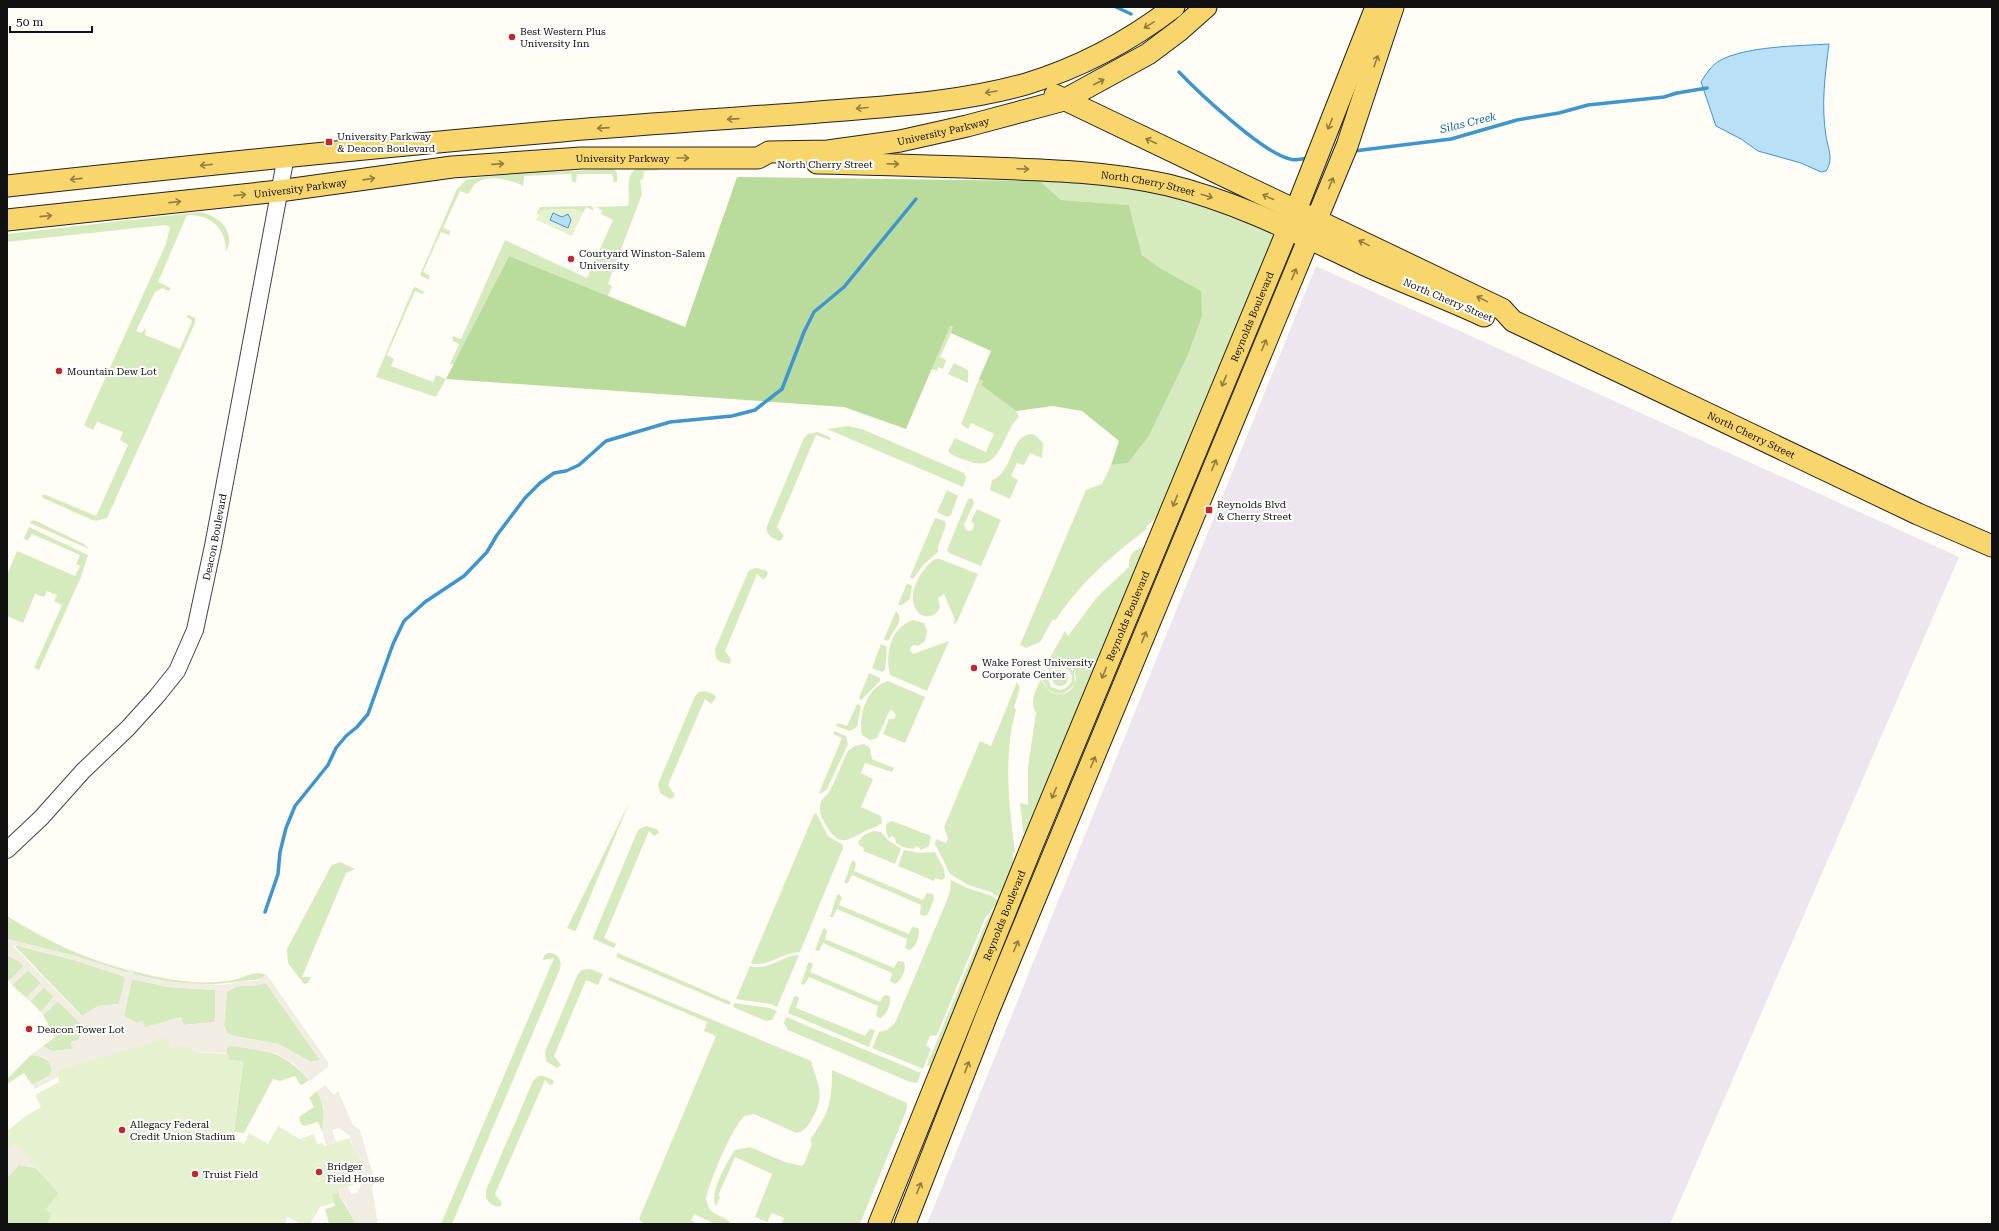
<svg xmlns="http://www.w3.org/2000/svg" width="1999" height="1231" viewBox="0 0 1999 1231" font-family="'Roboto Serif',serif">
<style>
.industrial{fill:#eee6ef}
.green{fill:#d5ebbd}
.forest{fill:#b9dc9c}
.pitch{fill:#e6f2cf}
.plaza{fill:#f1ede2;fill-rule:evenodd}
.water{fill:#b9e0f7;stroke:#3f96cf}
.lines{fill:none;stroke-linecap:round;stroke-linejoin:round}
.stream{stroke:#3f96cf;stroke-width:3.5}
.minor-casing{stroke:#444;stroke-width:18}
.major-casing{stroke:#222;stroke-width:23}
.minor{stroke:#fff;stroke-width:16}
.major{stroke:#f9d66b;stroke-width:21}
.oneway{stroke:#917d42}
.poi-dot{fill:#c4262e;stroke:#fff;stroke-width:1.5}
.labels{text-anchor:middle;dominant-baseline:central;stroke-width:4;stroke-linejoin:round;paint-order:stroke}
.poi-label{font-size:10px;fill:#111;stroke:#fff;text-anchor:start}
.street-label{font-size:10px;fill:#111;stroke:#fff}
.water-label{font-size:11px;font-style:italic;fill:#1768a6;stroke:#fff}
</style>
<rect width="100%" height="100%" fill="#fffdf5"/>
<path class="industrial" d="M1316,266L1959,557L1670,1224H927Z"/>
<path class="green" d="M639,168H657L659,170L644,171L643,179L640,180L642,194L608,284L612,286L608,296L509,256L454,364H450L459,344L453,341L452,338L453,336L461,339L505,240L587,278L613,220L601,214L602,211L596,207L628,206C631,193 623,172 639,168Z
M613,169L617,172V181L614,183L612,174H577L576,182H572L571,174L524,176L523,186C511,180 490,174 478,182C473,185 471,190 468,194L460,191L443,228L450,231V234L449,235L441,232L423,272L429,275L430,278L427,279L420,275L457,189L466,180L475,178L519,173Z
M1041,178L1111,183L1219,207L1275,234L1158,516L1146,527L1147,529C1111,556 1080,583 1055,621L1053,619L1040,642L1026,648L1020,645L1086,490L1102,484L1111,465L1128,463L1149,436L1187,357L1163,270L1142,255L1129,205L1061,200L1040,181Z
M592,206L594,211L586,207L583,213L574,209L542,210L539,215L537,213L540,207Z
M200,212C218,215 237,232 226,251C226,228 210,214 187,215L158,282L171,288L169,291L162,288L155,292L136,331L141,333L146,328L145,335L180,349L192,321L186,316L189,315L195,318V323L107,518L96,521L92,520L43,498L42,495H46L96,516L128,445L120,440L123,432L97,422L93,430L84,425L166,244L170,227L165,225L7,242V234Z
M415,287L425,292L422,294L415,291L387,355L394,359L391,366L433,382L436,375L446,379L436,397L376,377L413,289Z
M949,326L954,327L940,357L946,360L943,369L938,367L937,371L931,369Z
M954,363L968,370V383L948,374Z
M979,379L983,381L981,385L1016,411L1019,417C1001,433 1002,474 968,461C962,459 952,456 948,451L955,438L986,452L994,434L971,423L968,429L961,424Z
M848,426L862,429L964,473L966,478L963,487L827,429Z
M818,432L831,438L830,440L816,435L777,527L784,536L780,541C772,538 765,535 767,526L804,438L808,434Z
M1032,434L1036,436L1043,443L1042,458L1030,453L1024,465L1017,463L1011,476L1018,480L1010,499L990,490L992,480C1014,472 1009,435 1032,434Z
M947,490L958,496L951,515L947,517L937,512Z
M972,498L974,503L964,525L966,530L970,531L973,529L974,524L971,521L977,509L1001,520L981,566L949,553L947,550L968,499Z
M935,518L945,521L946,525L938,547V552L923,565L913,579L910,577Z
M34,520L84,544L89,549L30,523L31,521Z
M29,527L88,555L81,577L39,670L34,668L62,605L54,601L57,595L47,591L44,597L35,594L23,623L7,616V575L17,551L75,576L80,566L76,564L80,555L32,534L27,541L24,538Z
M1146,547L1024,838L1020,803L1028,805V767L1036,713C1029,703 1036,690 1040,680C1045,683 1046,689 1051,692C1062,699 1075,690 1076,678C1072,654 1060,666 1048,661L1065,631L1068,636L1097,597L1129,567C1128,554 1134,549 1146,547Z
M935,559H940L978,574L956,624L953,622L955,620L944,594L938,598L940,606C937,616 930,618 921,615C902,601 920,569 935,559Z
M758,568L767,571L768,574L764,580L757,574L725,651L731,660L730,664L720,662L716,658L715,649L748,572L751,569Z
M907,583L912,586L910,599L902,605H898Z
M896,611C904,620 897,626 892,634C890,638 890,640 886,641L884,639Z
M913,620L924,623L927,631L925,641L918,646L914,645L911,647L910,650L913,654L949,641L927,691L890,675C885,655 890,628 913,620Z
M881,644L887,647L885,670L882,672L872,668Z
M1048,662L1053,664L1064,663L1074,671L1075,683C1069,693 1057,698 1048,689C1045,685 1045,682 1040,679L1042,676H1047L1051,687L1060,690C1077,687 1075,666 1058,666L1049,670L1046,666Z
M1052 678a8 8 0 1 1 16 0a8 8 0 1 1-16 0Z
M869,673L880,678V681L861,700L859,698Z
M888,681L925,697L905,743L883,734L889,719H894L896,715L892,710L889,712L877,738L870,740L862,735C858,715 867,687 888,681Z
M1017,682L1020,688L1014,708L1016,709C1003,756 1009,804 1015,852H1013V866L1001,899L991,892L968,885L950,874L935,844L936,839L946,843L948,839L944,827L980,741L991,746Z
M705,691L715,695L716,698L711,704L705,699L668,785L675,795L673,798L670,799L660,793L658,784L695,696L699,692Z
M857,704L861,706L857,727L850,731L836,726L838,723L847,726Z
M834,731L846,736L848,744L827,789L822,793H819L842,738L833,734Z
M864,744L870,748L872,759L894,768L892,772L865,763L861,773L873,779L861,807L881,816L882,823C877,827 871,828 865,831C848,840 841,848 827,827C824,822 819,814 820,807C820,799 825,798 829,792C837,779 841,763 849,750L855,746Z
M630,801L577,928L575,931L567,928L564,934Z
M816,813L828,836L843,845V848L800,952C783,952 768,968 751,963L814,814Z
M892,821L931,836L929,846L921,850L917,846L913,849L903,847L896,843L895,838L892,836L889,838C886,834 885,828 887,823Z
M646,826L657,829L659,833L654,836L649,831L604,938L616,944L614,948L593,939L594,935L638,830Z
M873,831L881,832L888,840L901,849L895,864L863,851L864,848L859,845L858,842L864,835Z
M904,850L920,853L935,852L944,869L945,878L942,880L935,878L934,881L898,866Z
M854,860L856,864L854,871L923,900L927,893L933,894L934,899L928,914L924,916L920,914L921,905L852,875L848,883H844L852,861Z
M340,862L355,869L346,873L302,977H311L308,983L304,984L288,963L287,949L330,868L332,865Z
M951,880L967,888L990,895L999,901L985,918L937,1035L930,1036L926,1045L931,1049L923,1069L872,1048L879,1032L887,1030L895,1023L945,905L950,892Z
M839,894L842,898L839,905L909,934L912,927L918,928C921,934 916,948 909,950L905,948L907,939L837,909L833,917H830L837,895Z
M1004,899L936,1069L927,1065L986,922L993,910Z
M7,916C45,940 85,959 128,970V973L79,957L7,939Z
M825,928L827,931L825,939L894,968L898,961L904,962C907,968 901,982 895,984L890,981L892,973L823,943L819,951L815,950L823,929Z
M14,945L74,960L126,977L119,1004L98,1006L82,1016Z
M548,953C558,952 562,960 560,969L452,1224H441L554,958L543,960L544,956Z
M618,953L731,1002L729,1005L616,957Z
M7,955L18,961L24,966L9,981L7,980Z
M799,955L777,1007L771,1004L736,999L750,966C768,972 781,955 799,955Z
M811,962L813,965L810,972L880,1002L884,995L890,996C892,1002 887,1015 880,1018L876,1016L878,1006L809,977L804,985L801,984L808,963Z
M590,969L603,974L598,985L586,980L554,1056L561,1065L557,1068L546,1061L545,1052L578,974L582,970Z
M28,970L41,983L26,998L12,985Z
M134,971C165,980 196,985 228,981C240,980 255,969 266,975C258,982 253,979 243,981C204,987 172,984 133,974Z
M610,977L811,1061C818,1086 826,1094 812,1119C808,1126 804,1132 796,1133L754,1114L744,1116C731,1131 710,1179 706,1199C710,1219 722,1212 731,1224H715L694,1214L691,1221L695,1222L694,1224H644L639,1219L716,1036L704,1031L707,1022L608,980Z
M132,979L168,987L215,990V1022L183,1025L181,1017L145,1028L124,1016Z
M266,983L320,1060L311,1062L278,1044L233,1036L227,1033L224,1025L227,992C236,984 254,984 266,983Z
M44,987L54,997L41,1012L30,1001Z
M797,996L799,998L796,1008L865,1036L870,1029L875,1030L869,1047L788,1013L794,997Z
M58,1001L85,1028L78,1040L71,1042L73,1049L52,1051L43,1046L55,1037L43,1015Z
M734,1003L770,1008L777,1011L772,1020L766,1021L733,1007Z
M786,1017L921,1073L917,1083L910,1082L788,1030L784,1023Z
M234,1046C271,1052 283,1051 309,1080L302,1085L300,1084L295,1076L280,1081L273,1079L244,1133L234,1132L243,1062L229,1060C227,1055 224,1050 229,1046Z
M31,1055C41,1056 50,1058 52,1070L49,1076L32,1085L24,1073L7,1084V1079Z
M832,1070L907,1103V1109L860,1224H782L784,1218L772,1213L767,1222L755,1217L772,1174L735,1157L718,1196L720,1197L716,1206C708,1195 728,1160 735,1150L750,1147L785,1162L802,1166L804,1164L812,1144L810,1140C829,1113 832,1103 832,1070Z
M538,1076H543L553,1080L554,1083L550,1085L545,1080L495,1194L502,1203L501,1206C495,1208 489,1203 486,1198V1190L533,1081Z
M317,1091C324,1104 326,1117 322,1131L318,1122L304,1126L301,1124L299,1117L314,1107L309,1098Z
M19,1165L36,1168L59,1193L46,1210L51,1213L54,1224H7V1178Z
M338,1190C341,1202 351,1211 355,1224H329L325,1209L335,1206L331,1194Z"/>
<path class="forest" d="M737,177L1040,181L1061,200L1129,205L1142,255L1163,270L1201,291L1202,316L1187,357L1149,436L1128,463L1111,465L1119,441L1082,411L1053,406L1016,411L981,385L983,381L979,379L991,351L951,333L953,327L950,326L906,429L844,407L446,379L509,256L685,327Z"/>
<path class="pitch" d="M574,209L583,213L572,236L536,220L541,210Z
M167,1037L192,1045L193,1052L229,1054V1060L243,1061L233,1139L244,1144L249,1133L268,1144L278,1126L300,1139L314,1134L317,1144L323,1143L324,1146L349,1138L360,1159L362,1182L337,1190V1193L332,1194L334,1203L320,1207L310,1224H301L288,1217L284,1224L48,1223L51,1213L45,1210L59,1193L14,1144L7,1149V1131L27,1115L41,1107L35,1095L59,1082L57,1070Z"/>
<path class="plaza" d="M7,939L79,957L127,973L128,970H131L134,971L133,974L170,982L223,985L245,981H257L267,975L328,1062V1067L310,1081L293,1063L277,1054L234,1046L227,1047L226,1053L193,1052L192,1045L170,1048L167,1038L57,1070L58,1077L35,1089L33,1085L49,1076L52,1070L50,1063L44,1057L31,1055L43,1046L52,1051L72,1049L71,1042L78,1040L85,1028L58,1001L43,1015L41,1012L54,997L44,987L30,1001L26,998L41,983L28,970L12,985L9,981L24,966L18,961L7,955ZM14,945L74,960L125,977L119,1004L98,1006L81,1016L13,946ZM132,979L168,987L215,990V1022L184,1025L181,1017L145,1027L143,1020L136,1023L124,1016ZM264,983L267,984L320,1060L311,1062L278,1044L233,1036L227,1033L224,1025L227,992L231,988L242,986H255Z
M325,1085L334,1095L338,1091L353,1125L360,1130L375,1181L372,1188L378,1224H355L346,1204L340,1199L338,1190L348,1186L351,1194L357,1193L359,1189L362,1182L361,1164L349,1135L339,1128L332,1130L336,1142L326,1145L322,1131L324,1108L317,1091Z
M14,1143L36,1168L19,1165L7,1178V1149Z"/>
<path class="water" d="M1829,44C1825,75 1821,105 1826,136C1828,149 1834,159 1826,171L1821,172L1801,163L1758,151L1741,139L1716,126L1701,82C1706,74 1711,66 1719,61C1745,46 1799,46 1829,44Z
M553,213L562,217L568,214L571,220L568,228L550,220Z"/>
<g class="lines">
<path class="stream" d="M1116,7L1131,14
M1179,72C1198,92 1264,154 1290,159C1295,161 1303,159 1308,158
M1354,151L1451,139L1517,120L1559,113L1588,105L1664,97L1677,93L1707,88
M265,912L278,874L280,852L286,828L295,806L328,765L336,748L346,736L357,727L368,714L393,644L404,621L425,602L464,576L487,552L497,535L525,498L540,483L554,473L566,471L579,465L606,441L670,422L732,416L755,410L782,389L804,332L814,312L844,287L916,199"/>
<defs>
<g id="minor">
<path id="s1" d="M7,850L41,818L83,771L128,728L157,696L177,671L195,630L213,546L286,156"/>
</g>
<g id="major">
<path id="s2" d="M1055,95L1502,309L1513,321L1918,514L1992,546"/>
<path id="s3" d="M817,163C875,164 933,166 991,168C1051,170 1110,172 1168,185C1238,202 1301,235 1365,265C1405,283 1445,298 1484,316"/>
<path d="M7,186C192,166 376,147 562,131C643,124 725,119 807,113C879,107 955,104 1026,84C1079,68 1131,40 1174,7"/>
<path id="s4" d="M7,220L279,191L452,167L581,158H758L769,152L828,151L900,141L967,126L1064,100L1148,54L1180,30L1206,7"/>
<path id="s5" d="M879,1224L1031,848L1296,210L1376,7"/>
<path d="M905,1224L988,1012L1347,146L1393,7"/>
</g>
</defs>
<use href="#minor" class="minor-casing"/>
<use href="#major" class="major-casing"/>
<use href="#minor" class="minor"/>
<use href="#major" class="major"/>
</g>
<defs><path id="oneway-shaft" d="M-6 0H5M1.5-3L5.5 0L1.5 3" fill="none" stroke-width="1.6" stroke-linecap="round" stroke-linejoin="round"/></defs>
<g class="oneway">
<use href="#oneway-shaft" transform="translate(1149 25) rotate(148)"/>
<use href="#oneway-shaft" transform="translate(1376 61) rotate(-71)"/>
<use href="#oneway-shaft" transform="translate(1099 82) rotate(-27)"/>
<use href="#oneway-shaft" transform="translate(991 92) rotate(171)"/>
<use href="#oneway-shaft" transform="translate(862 108) rotate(175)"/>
<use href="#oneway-shaft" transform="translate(733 119) rotate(176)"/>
<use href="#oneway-shaft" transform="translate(1330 124) rotate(112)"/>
<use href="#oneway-shaft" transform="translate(603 128) rotate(176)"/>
<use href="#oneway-shaft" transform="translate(1151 141) rotate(-155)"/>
<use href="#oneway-shaft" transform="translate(683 158)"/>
<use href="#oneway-shaft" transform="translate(498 164) rotate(-4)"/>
<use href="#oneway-shaft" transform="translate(893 164) rotate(2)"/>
<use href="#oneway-shaft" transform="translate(206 165) rotate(174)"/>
<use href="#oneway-shaft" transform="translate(1023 169) rotate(2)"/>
<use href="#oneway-shaft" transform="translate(76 179) rotate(174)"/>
<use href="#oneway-shaft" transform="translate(369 179) rotate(-8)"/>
<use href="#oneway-shaft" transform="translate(1331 183) rotate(-68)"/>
<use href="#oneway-shaft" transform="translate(240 195) rotate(-6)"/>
<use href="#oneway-shaft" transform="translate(1207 196) rotate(17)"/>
<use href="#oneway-shaft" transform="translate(1268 197) rotate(-155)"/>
<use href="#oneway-shaft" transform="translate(175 202) rotate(-6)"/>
<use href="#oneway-shaft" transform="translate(46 216) rotate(-6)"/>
<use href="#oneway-shaft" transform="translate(1364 243) rotate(-154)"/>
<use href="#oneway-shaft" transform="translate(1294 274) rotate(-68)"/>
<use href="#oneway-shaft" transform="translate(1482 299) rotate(-154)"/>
<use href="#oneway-shaft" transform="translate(1264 345) rotate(-68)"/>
<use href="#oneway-shaft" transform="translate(1224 381) rotate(112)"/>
<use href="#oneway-shaft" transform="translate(1214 465) rotate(-68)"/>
<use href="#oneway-shaft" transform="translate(1175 501) rotate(112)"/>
<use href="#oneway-shaft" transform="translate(1144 637) rotate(-68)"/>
<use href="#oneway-shaft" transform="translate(1104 673) rotate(112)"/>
<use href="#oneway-shaft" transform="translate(1093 762) rotate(-67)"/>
<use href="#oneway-shaft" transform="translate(1054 793) rotate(113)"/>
<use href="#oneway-shaft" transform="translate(1016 946) rotate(-67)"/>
<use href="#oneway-shaft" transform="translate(967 1067) rotate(-69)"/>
<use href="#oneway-shaft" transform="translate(919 1188) rotate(-68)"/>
</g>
<g class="poi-dot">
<circle cx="512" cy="37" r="4"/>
<rect x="325" y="138" width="8" height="8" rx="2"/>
<circle cx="571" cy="259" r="4"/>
<circle cx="59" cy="371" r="4"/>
<rect x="1205" y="506" width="8" height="8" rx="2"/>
<circle cx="974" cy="668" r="4"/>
<circle cx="29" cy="1029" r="4"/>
<circle cx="122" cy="1130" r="4"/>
<circle cx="319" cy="1172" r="4"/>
<circle cx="195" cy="1174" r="4"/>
</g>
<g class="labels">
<g class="poi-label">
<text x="520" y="31">Best Western Plus<tspan x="520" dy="12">University Inn</tspan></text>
<text x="337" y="136">University Parkway<tspan x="337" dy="12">&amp; Deacon Boulevard</tspan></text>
<text x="579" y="253">Courtyard Winston-Salem<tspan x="579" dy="12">University</tspan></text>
<text x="67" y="371">Mountain Dew Lot</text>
<text x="1217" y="504">Reynolds Blvd<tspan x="1217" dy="12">&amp; Cherry Street</tspan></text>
<text x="982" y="662">Wake Forest University<tspan x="982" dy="12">Corporate Center</tspan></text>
<text x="37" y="1029">Deacon Tower Lot</text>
<text x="130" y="1124">Allegacy Federal<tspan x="130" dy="12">Credit Union Stadium</tspan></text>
<text x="327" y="1166">Bridger<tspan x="327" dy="12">Field House</tspan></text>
<text x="203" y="1174">Truist Field</text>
</g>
<g class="street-label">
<text stroke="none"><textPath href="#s4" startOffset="943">University Parkway</textPath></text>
<text stroke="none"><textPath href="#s4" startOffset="619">University Parkway</textPath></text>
<text x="825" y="164">North Cherry Street</text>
<text stroke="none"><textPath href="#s3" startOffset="332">North Cherry Street</textPath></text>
<text stroke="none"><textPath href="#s4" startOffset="295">University Parkway</textPath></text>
<text transform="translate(1448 300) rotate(23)">North Cherry Street</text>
<text stroke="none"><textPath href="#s5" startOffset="981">Reynolds Boulevard</textPath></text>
<text stroke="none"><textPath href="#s2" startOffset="776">North Cherry Street</textPath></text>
<text stroke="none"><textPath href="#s1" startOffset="387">Deacon Boulevard</textPath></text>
<text stroke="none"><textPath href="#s5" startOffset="657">Reynolds Boulevard</textPath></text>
<text stroke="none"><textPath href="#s5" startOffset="333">Reynolds Boulevard</textPath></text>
</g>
<g class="water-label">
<text transform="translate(1468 123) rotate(-14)">Silas Creek</text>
</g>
</g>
<rect width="1999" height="1231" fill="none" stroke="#111111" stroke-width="16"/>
<path d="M10 26v6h82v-6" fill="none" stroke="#111111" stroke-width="2"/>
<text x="16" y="26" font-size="12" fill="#111111" stroke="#ffffff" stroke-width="3" paint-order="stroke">50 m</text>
</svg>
